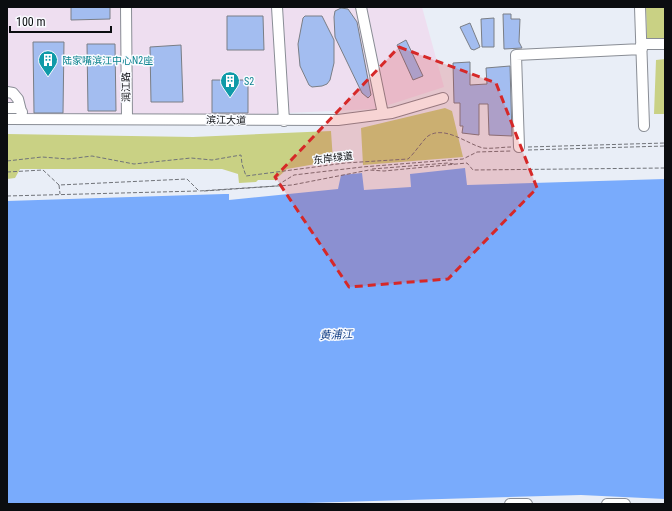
<svg xmlns="http://www.w3.org/2000/svg" width="672" height="511" viewBox="0 0 672 511" font-family="'Roboto Condensed','Noto Sans SC',sans-serif">
<style>
.commercial{fill:#eedef0}
.green{fill:#c9d184}
.water{fill:#79abfc}
.building{fill:#a3bdf0;stroke:#7a7e86}
.lines{fill:none;stroke-linecap:round;stroke-linejoin:round}
.minor-casing{stroke:#898d95;stroke-width:12}
.path{stroke:#707379;stroke-width:1;stroke-dasharray:4 2;stroke-linecap:butt}
.minor{stroke:#fff;stroke-width:10}
.marked{fill:#d62828;fill-opacity:0.2;stroke:#d62828;stroke-width:3;stroke-dasharray:8 5;stroke-linejoin:round}
.labels{text-anchor:middle;dominant-baseline:central;stroke-width:3;stroke-linejoin:round;paint-order:stroke}
.culture-label{font-size:10px;fill:#0d838f;stroke:#f9fbff;text-anchor:start}
.street-label{font-size:10px;fill:#0b0d10;stroke:#f9fbff}
.water-label{font-size:11px;font-style:italic;fill:#113d84;stroke:#f9fbff}
</style>
<rect width="100%" height="100%" fill="#e9eef7"/>
<path class="commercial" d="M7,7H422L444,87L376,109L264,114L7,119Z"/>
<path class="green" d="M646,7H665V39L647,38Z
M665,59V114H654L656,60Z
M445,108L452,111L463,157L363,165L361,128Z
M331,131L333,161L287,169L275,180H258L256,182L239,183L238,174L222,169H20L15,178L7,179V134L193,137Z"/>
<path class="water" d="M465,168L467,185L665,179V499L581,495L271,504H7V201L224,194H229V200L338,189L341,175L362,173L364,190L411,187L410,174Z"/>
<path class="building" d="M71,7H110V19L71,20Z
M341,8L348,9L357,22L371,95L368,98L362,93L335,37L334,17L335,11Z
M503,14H511V19H520L519,42L522,48L504,49Z
M227,16H263L264,50H227Z
M305,16H322L334,40V63L330,80L327,84L322,86L312,87L309,85L300,66L298,44L303,18Z
M494,18V47H482L481,19Z
M470,23L480,47L474,50L471,49L460,27Z
M406,40L423,76L413,80L397,45Z
M33,42H64L63,113H34Z
M87,44H115L116,111H88Z
M181,45L183,102H151L150,47Z
M470,62V85L487,84L486,68L510,66L512,136L489,135L488,104H479V135L462,133L463,126H460V103H454L453,63Z
M212,80H248V113H212Z"/>
<g class="lines">
<defs>
<path id="minor" d="M126,7L127,119
M277,7L284,121
M361,7L383,114
M640,7L644,126
M641,44H665
M7,92L13,93L18,99L23,119
M7,108H19L22,112
M7,119L338,120L392,113L443,98
M519,147L516,55L642,49
M510,504H527
M607,504H625"/>
</defs>
<use href="#minor" class="minor-casing"/>
<path class="path" d="M528,147L665,143
M528,150L665,146
M7,161L42,157L68,159L92,156L134,164L191,158L212,160L241,155L242,164L246,176L345,163L408,159C414,154 423,140 428,136C445,125 467,144 483,148C492,149 503,147 511,147
M372,169L448,163L454,164
M7,172L43,170L59,185L187,179L199,191L276,186L294,175L362,167L463,159L477,152L511,151
M59,185L60,194
M204,191L292,185L369,170L384,171L467,163L473,170L665,168
M7,196L198,191"/>
<use href="#minor" class="minor"/>
</g>
<path class="marked" d="M399,47L496,83L537,188L448,279L349,287L275,177Z"/>
<defs>
<symbol id="building-pin" viewBox="-11 -11 22 30"><path d="M0 17L-7.5 6A9.5 9.5 0 1 1 7.5 6Z" fill="#0f9aa8" stroke="#f9fbff"/><path d="M-4-6H4V6H1V3H-1V6H-4ZM-2.5-4.3h1.7v1.8h-1.7ZM.8-4.3h1.7v1.8H.8ZM-2.5-1h1.7V.8h-1.7ZM.8-1h1.7V.8H.8Z" fill="#fff"/></symbol>
</defs>
<g fill-rule="evenodd">
<use href="#building-pin" x="37" y="49" width="22" height="30"/>
<use href="#building-pin" x="219" y="70" width="22" height="30"/>
</g>
<g class="labels">
<g class="culture-label">
<text x="62" y="60">陆家嘴滨江中心N2座</text>
<text x="244" y="81">S2</text>
</g>
<g class="street-label">
<text transform="translate(126 87) rotate(-91)">润江路</text>
<text transform="translate(226 120) rotate(1)">滨江大道</text>
<text transform="translate(333 158) rotate(-7)">东岸绿道</text>
</g>
<g class="water-label">
<text transform="translate(336 335) rotate(-3)">黄浦江</text>
</g>
</g>
<rect width="672" height="511" fill="none" stroke="#0b0d10" stroke-width="16"/>
<path d="M10 26v6h101v-6" fill="none" stroke="#0b0d10" stroke-width="2"/>
<text x="16" y="26" font-size="12" fill="#0b0d10" stroke="#f9fbff" stroke-width="3" paint-order="stroke">100 m</text>
</svg>
